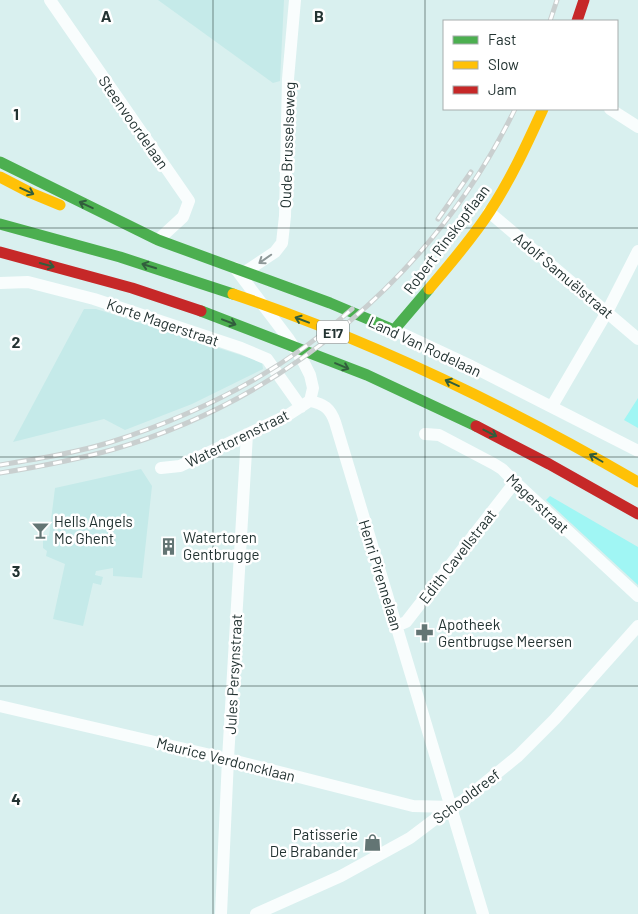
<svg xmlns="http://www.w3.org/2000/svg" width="638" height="914" viewBox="0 0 638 914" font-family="Barlow,sans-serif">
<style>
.built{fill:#c5eae9}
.green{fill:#a0f6f4}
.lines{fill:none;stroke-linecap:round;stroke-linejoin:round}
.street{stroke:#f9fdfd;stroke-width:12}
.fast{stroke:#4caf50;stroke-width:11}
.slow{stroke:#ffc107;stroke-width:11}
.jam{stroke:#c62828;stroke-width:11}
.rail-casing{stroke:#c9cfcf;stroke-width:5}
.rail{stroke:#fff;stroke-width:3;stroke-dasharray:9;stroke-linecap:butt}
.oneway{stroke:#315e3c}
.oneway2{stroke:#8e9898}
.grid{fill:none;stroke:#233332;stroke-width:1;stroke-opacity:0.55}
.labels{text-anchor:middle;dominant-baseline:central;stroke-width:5;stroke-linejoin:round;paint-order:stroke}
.shield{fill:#fff;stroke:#657070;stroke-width:1}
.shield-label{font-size:14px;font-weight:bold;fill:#233332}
.street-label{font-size:15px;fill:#233332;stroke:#fff}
.poi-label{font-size:15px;fill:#233332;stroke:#fff;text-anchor:start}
.grid-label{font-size:16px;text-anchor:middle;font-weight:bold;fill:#233332;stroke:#fff;stroke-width:5;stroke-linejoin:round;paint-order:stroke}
</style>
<rect width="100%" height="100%" fill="#d9f0ef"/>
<path class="built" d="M158,0H284L280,81L273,83Z
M84,309H96L262,362L263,369L192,404L125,430L104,419L13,442Z
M141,469L152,486L142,578L113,576V568L96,571L95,575L103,577L101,585L93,583L83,626L53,619L65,564L46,556L47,551L43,548V539L44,537L49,536L55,488Z"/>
<path class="green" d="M638,398V428L624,420Z
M550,496L638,547V585L546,500Z"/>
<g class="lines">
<path class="street" d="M50,0L189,201L183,217L158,240
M610,109L638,127
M489,212L638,339
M235,268L288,338L304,363L310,375L313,388L310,401
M245,272L275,252L282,243L285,216L288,79L295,0
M0,283L28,282L94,299L241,348L267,359L301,407
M394,330L471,366L638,451
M310,401C324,404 330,408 335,422L483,914
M552,406L607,312L638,251
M425,434L439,435L494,464L502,469L515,482L638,596
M161,468L180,466L288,415L308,402
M396,626L406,622L515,482
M0,706L228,759L413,806L451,807
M221,914L228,759L247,434
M256,914L341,876L410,838L451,807L464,800L518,756L555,719L638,626"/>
<path class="fast" d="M0,162L158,240L330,303L394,330L429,289
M0,224L120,257L233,294
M201,311L367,375L476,426"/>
<path class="slow" d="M0,177L31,193L60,205
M429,289C450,264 472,239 490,211C511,179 527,144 543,109
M233,294C375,342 509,407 638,482"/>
<path class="jam" d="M577,21L584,0
M0,252L132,288L201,311
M476,426L549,464L638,514"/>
<defs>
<path id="rail" d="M550,21L557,0
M438,219L471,172
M0,465C37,459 75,453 111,442C199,414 283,371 352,309
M0,473C37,467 75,460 111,450C286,400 436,272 515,109"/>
</defs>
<use href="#rail" class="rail-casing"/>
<use href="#rail" class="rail"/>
</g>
<defs><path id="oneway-shaft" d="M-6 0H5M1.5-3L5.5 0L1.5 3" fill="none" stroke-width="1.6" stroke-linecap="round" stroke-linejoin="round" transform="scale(1.25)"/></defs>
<g class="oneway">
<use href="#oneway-shaft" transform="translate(27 191) rotate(25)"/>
<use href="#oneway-shaft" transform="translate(86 205) rotate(-155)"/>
<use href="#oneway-shaft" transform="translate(47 265) rotate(15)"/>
<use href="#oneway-shaft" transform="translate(149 266) rotate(-163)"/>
<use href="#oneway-shaft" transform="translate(302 320) rotate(-159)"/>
<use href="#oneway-shaft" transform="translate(229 322) rotate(21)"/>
<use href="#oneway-shaft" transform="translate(342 366) rotate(23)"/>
<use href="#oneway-shaft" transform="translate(452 383) rotate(-156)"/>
<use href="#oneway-shaft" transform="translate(490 433) rotate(27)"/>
<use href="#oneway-shaft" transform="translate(596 458) rotate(-150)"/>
</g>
<use class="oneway2" href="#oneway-shaft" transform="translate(265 259) rotate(145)"/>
<path class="grid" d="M213,0V914M425,0V914M0,228H638M0,457H638M0,686H638"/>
<defs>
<symbol id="bar-bare" viewBox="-9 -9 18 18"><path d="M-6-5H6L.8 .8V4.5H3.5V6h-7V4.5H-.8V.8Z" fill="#637574" stroke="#fff" stroke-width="2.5" paint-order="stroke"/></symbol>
<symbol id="building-bare" viewBox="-9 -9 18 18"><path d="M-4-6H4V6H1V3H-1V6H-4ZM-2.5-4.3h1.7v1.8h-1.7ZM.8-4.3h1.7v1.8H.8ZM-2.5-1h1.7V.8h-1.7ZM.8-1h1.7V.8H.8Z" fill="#637574" stroke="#fff" stroke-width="2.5" paint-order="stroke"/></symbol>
<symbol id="pharmacy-bare" viewBox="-9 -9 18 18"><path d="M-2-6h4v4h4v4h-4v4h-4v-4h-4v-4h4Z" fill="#637574" stroke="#fff" stroke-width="2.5" paint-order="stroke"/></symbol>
<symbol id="shop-bare" viewBox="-9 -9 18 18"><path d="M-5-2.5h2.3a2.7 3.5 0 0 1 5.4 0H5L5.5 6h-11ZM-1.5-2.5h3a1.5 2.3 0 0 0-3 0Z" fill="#637574" stroke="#fff" stroke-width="2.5" paint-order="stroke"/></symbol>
</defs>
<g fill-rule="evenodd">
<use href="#bar-bare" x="28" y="518" width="25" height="25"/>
<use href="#building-bare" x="156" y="534" width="25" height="25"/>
<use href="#pharmacy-bare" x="412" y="620" width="25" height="25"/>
<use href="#shop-bare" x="360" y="830" width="25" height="25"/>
</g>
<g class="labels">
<rect class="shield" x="317" y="320.5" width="32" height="23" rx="4"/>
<g class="shield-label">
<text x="333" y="332">E17</text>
</g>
<g class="street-label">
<text transform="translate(134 122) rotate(55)">Steenvoordelaan</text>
<text transform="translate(287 145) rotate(-88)">Oude Brusselseweg</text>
<text transform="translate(446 239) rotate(-53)">Robert Rinskopflaan</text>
<text transform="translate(564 275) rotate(40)">Adolf Samuëlstraat</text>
<text transform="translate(163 322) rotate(19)">Korte Magerstraat</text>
<text transform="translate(425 346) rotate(25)">Land Van Rodelaan</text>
<text transform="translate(237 438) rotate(-26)">Watertorenstraat</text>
<text transform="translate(538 503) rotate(43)">Magerstraat</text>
<text transform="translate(457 556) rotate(-52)">Edith Cavellstraat</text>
<text transform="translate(381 575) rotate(73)">Henri Pirennelaan</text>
<text transform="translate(233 674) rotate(-87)">Jules Persynstraat</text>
<text transform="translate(226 759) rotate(14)">Maurice Verdoncklaan</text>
<text transform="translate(466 796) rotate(-37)">Schooldreef</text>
</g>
<g class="poi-label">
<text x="54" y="521">Hells Angels<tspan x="54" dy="17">Mc Ghent</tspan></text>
<text x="183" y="537">Watertoren<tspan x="183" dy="17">Gentbrugge</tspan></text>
<text x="438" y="624">Apotheek<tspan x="438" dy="17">Gentbrugse Meersen</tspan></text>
<text x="358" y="834" text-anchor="end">Patisserie<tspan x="358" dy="17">De Brabander</tspan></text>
</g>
</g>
<g class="grid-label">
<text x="106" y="22">A</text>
<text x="319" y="22">B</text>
<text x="16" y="120">1</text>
<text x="16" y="348">2</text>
<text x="16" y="577">3</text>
<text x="16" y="805">4</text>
</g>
<rect x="443" y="20" width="175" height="90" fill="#ffffff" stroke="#a7adad"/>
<rect x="453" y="36" width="25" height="8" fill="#4caf50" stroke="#a7adad"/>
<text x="488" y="45" font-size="15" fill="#233332">Fast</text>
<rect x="453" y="61" width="25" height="8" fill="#ffc107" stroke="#a7adad"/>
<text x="488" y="70" font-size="15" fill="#233332">Slow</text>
<rect x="453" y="86" width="25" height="8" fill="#c62828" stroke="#a7adad"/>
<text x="488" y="95" font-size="15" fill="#233332">Jam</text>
</svg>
